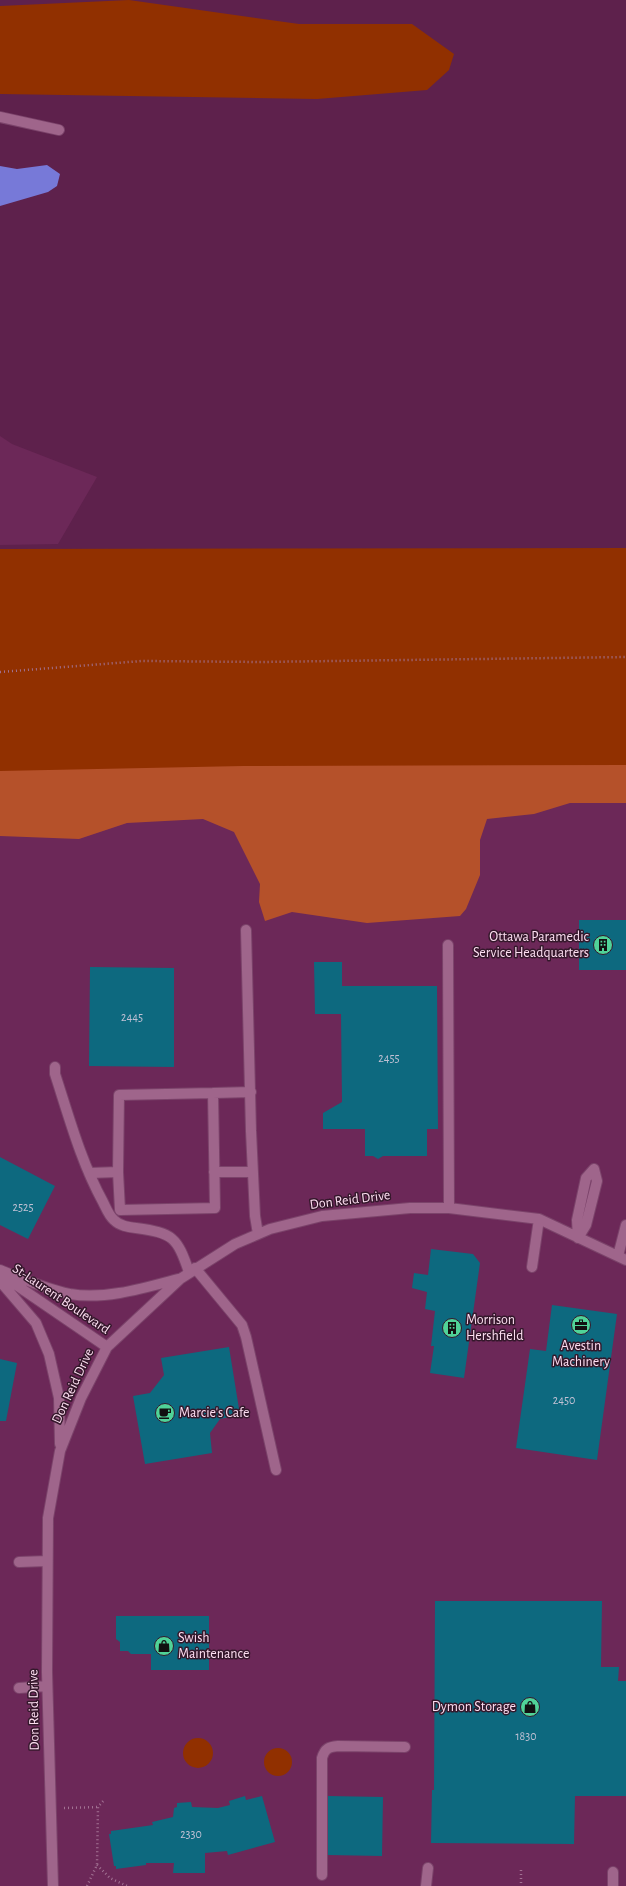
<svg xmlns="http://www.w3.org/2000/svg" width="626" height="1886" viewBox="0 0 626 1886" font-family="'Alegreya Sans',sans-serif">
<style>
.built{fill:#6c2858}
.green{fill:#913000}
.forest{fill:#b5512a}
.water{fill:#7779d8}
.building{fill:#0d697f}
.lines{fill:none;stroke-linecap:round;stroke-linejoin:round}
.minor-casing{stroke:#7b436a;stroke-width:12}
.path{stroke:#a27293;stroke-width:2.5;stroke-dasharray:1 3;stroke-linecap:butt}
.minor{stroke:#9f658b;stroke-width:10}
.labels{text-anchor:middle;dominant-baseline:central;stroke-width:3;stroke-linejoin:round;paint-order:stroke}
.number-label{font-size:12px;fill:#c1c1d4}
.poi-label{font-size:14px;fill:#fddef1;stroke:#34182b;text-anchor:start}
.street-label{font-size:14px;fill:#fddef1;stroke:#34182b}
</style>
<rect width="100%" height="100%" fill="#5e214c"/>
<path class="built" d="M0,436L12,444L97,477L58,544L0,545Z
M0,784L626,793V1886H0Z"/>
<path class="green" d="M129,0L299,24H412L454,54L449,70L427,90L317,99L0,94V6Z
M626,548V800L0,795V549Z
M183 1753a15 15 0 1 1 30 0a15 15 0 1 1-30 0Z
M264 1762a14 14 0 1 1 28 0a14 14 0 1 1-28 0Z"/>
<path class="forest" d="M626,765V803H570L534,814L487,819L480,840V875L466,909L460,916L367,923L292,912L265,921L259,902L260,884L234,832L203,819L127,823L79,839L0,836V771L243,766Z"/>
<path class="water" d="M47,165L60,174L57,186L48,192L0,206V166L17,169Z"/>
<path class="building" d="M579,920H626V970H579Z
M314,962H342V986H437L438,1129H427V1156H383L378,1159L373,1156H365V1129H323V1113L342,1102L341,1014H315Z
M90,967L174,968V1067L89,1066Z
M0,1157L55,1186L28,1239L0,1225Z
M431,1249L473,1254L480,1263L464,1378L430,1373L434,1346H431L435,1311L425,1309L427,1292L412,1288L414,1273L428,1275Z
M552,1305L617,1314L597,1460L516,1448L530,1349L546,1351Z
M229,1347L240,1415L220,1419L210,1433L212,1453L145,1464L133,1396L150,1393L164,1375L161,1358Z
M0,1359L17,1363L6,1421H0Z
M435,1601H602L601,1667H619L618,1681H626V1796H575L574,1844L431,1843L432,1790H434Z
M116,1616H209V1670H151V1654H131L128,1651H120V1642L116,1639Z
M245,1796L246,1800L262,1796L275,1842L228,1855L227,1851L205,1853V1873H173L174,1863H146V1865L116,1869V1866H114L109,1834H111V1831L153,1825L152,1822L173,1817L174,1808L177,1807V1803L191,1802L192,1807L218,1808L230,1805L229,1801Z
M328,1796L383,1797L382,1856L328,1855Z"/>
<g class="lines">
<defs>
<path id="minor" d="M0,117L59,130
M246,930L251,1131L255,1216L258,1234
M448,945L449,1208
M55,1067V1074C69,1117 81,1162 103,1202C106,1208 109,1216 114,1220C120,1226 128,1227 136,1228C173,1233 177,1237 189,1272
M213,1093L215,1208L120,1210L118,1172L119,1095Z
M213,1093L251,1092
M214,1172H253
M89,1173L118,1172
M578,1238L577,1220L586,1178L594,1169
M578,1238L586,1225L597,1181L594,1169
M618,1256L626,1225
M532,1267L539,1219
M195,1268L233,1314L242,1325L246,1337L276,1470
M0,1270C22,1279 46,1289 70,1294C105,1300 144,1288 178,1279
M0,1274L107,1347
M0,1281L36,1323L49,1354L59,1398L60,1444
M19,1562L47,1561
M19,1688L47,1686
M322,1875V1758C325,1748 329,1747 338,1746L405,1747
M53,1886L47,1672L48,1518L60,1451L81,1398L107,1347L180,1279L235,1244L270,1229L322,1216L410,1208H449L539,1219L626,1260
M426,1886L428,1868
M613,1886V1872"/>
</defs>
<use href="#minor" class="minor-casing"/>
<path class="path" d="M0,672L142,661L260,662L626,657
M64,1808L98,1807
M97,1865L110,1878L127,1886
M521,1870V1886
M87,1886L97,1865L98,1807L105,1799"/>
<use href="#minor" class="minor"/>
</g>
<defs>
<symbol id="building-disc" viewBox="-11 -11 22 22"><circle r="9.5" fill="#50d398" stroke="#34182b"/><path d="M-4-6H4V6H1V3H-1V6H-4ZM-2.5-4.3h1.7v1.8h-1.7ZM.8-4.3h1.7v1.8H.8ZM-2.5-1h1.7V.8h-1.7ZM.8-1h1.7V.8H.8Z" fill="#111"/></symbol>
<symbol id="office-disc" viewBox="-11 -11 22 22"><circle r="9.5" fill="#50d398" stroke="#34182b"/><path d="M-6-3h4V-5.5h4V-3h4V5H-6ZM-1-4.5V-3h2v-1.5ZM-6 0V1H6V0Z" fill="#111"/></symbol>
<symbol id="cafe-disc" viewBox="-11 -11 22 22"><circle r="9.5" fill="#50d398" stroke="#34182b"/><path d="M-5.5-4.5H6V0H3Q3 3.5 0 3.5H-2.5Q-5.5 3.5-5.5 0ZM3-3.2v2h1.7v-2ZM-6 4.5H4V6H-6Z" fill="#111"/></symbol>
<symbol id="shop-disc" viewBox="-11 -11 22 22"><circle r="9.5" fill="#50d398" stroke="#34182b"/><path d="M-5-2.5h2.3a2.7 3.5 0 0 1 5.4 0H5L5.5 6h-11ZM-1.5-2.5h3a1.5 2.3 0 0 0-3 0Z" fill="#111"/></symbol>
</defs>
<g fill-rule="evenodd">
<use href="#building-disc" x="592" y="934" width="22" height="22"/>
<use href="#office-disc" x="570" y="1314" width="22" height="22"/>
<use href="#building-disc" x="441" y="1317" width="22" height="22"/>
<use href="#cafe-disc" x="154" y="1402" width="22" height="22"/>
<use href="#shop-disc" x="153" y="1635" width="22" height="22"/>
<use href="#shop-disc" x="519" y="1696" width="22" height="22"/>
</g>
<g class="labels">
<g class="number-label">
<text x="132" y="1017">2445</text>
<text x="389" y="1058">2455</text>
<text x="23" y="1207">2525</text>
<text x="564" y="1400">2450</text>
<text x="526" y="1736">1830</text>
<text x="191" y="1834">2330</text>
</g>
<g class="poi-label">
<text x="589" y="937" text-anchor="end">Ottawa Paramedic<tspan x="589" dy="16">Service Headquarters</tspan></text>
<text x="466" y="1320">Morrison<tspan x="466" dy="16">Hershfield</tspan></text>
<text x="581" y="1346" text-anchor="middle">Avestin<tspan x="581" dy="16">Machinery</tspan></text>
<text x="179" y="1413">Marcie's Cafe</text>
<text x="178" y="1638">Swish<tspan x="178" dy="16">Maintenance</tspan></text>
<text x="516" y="1707" text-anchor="end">Dymon Storage</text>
</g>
<g class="street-label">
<text transform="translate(350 1200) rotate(-7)">Don Reid Drive</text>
<text transform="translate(61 1299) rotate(34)">St-Laurent Boulevard</text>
<text transform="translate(73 1386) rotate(-65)">Don Reid Drive</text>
<text transform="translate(34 1710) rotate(-91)">Don Reid Drive</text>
</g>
</g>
</svg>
